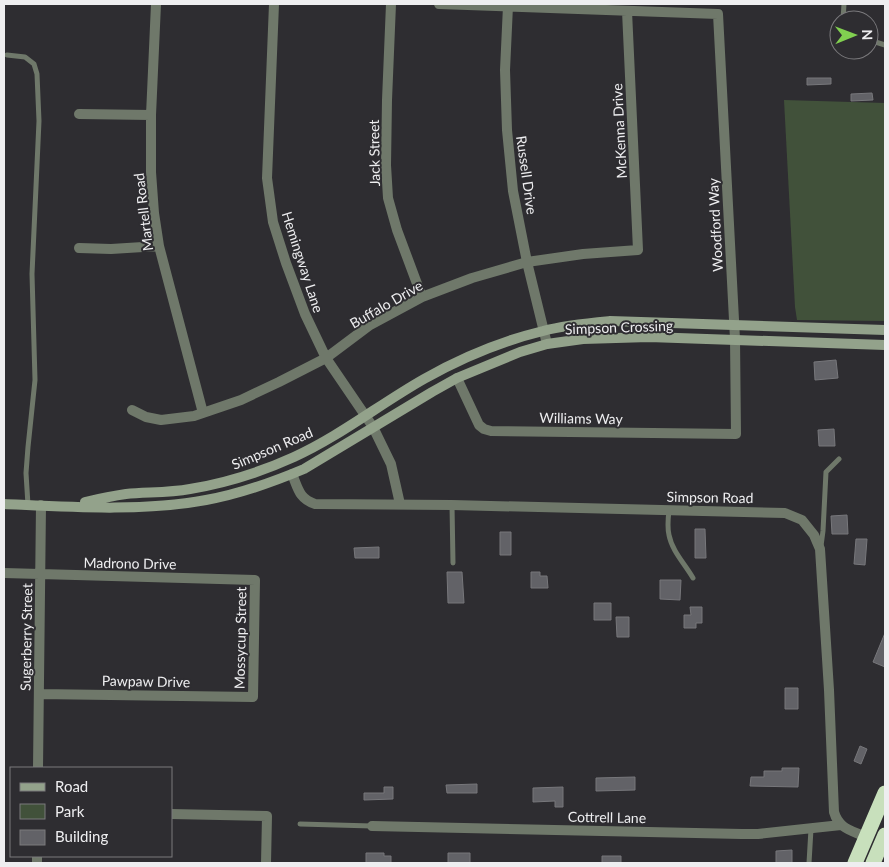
<svg xmlns="http://www.w3.org/2000/svg" width="889" height="867" viewBox="0 0 889 867" font-family="Lato,sans-serif">
<style>
.green{fill:#41513a}
.building{fill:#626267;stroke:#77777b}
.lines{fill:none;stroke-linecap:round;stroke-linejoin:round}
.lane{stroke:#6f786a;stroke-width:5}
.street{stroke:#6f786a;stroke-width:10}
.secondary{stroke:#93a28b;stroke-width:10}
.highway{stroke:#c8e0bc;stroke-width:15}
.labels{text-anchor:middle;dominant-baseline:central;stroke-width:4;stroke-linejoin:round;paint-order:stroke}
.street-label{font-size:14px;fill:#eeeef0;stroke:#2e2d31}
</style>
<rect width="100%" height="100%" fill="#2e2d31"/>
<path class="green" d="M784,100L885,103V321L797,320L795,307Z"/>
<path class="building" d="M807,78H831V84L807,85Z
M872,93L873,100L851,101V94Z
M836,360L838,378L815,380L814,362Z
M834,429L835,446H819L818,430Z
M847,515L848,534H832L831,516Z
M695,529H705L706,558H695Z
M500,532H511V555H500Z
M856,539H867L865,565L854,564Z
M379,547V558H355L354,548Z
M447,572H462L464,603H448Z
M531,572H540V576H547L548,588H531Z
M660,580H681L680,600L660,599Z
M594,603H611V620H594Z
M690,607H702V623H696V628H684V615H691Z
M616,617H629V637H617Z
M885,633V667L873,662Z
M785,688H798V709H785Z
M860,746L867,749L861,764L854,761Z
M782,768H799L798,787L750,786L751,777H764V771H782Z
M635,777V790L596,791V778Z
M477,784V793H447L446,785Z
M384,787H393V799L364,800V793H384Z
M563,787V807H555V801L533,802V788Z
M792,850V863H776V851Z
M366,853H384V856H391V863H366Z
M448,853H470V863H448Z
M602,856H621V863H602Z"/>
<g class="lines">
<path class="lane" d="M843,20L844,4
M869,40L885,45
M7,55L25,57L34,64L37,74L39,121L32,274L35,380L28,447L26,473L28,505
M452,505L453,563
M669,510C668,519 667,527 669,535C672,551 685,564 693,578
M821,546L823,531L826,472L839,459
M300,824L372,826
M809,863L811,829"/>
<path class="street" d="M156,4L151,115V172L154,213L159,246L203,413
M274,4L267,178L273,222L286,263L305,314L326,358L373,427L391,464L400,504
M391,4L387,100L386,165L388,198L397,230L422,297
M439,4L718,14L735,339L736,434L491,431L484,429L479,425L457,378
M508,6L505,70L507,130L513,191L527,262L547,344
M79,114L151,115
M79,248L111,249L159,246
M132,410L146,417L161,420L194,416L241,400L279,382L326,358L370,325L422,297L472,278L527,262L583,254L638,250L627,11
M292,474C298,488 299,499 315,504L452,505L785,513L802,520L814,535L820,549L829,690L834,812C839,829 851,830 866,837
M4,573L255,580L253,697L39,694
M38,768L41,505
M171,814L267,816L266,863
M372,826L742,834H758L841,825
M37,863V856"/>
<path class="secondary" d="M85,502C98,499 112,496 126,494C147,492 168,493 190,489C226,483 261,472 294,457C340,436 380,404 424,379C461,358 502,341 543,331C565,325 588,323 610,321L885,330
M4,504C69,507 141,512 206,500C240,494 273,482 304,469L432,392L457,378L520,352L547,344L583,339L649,337L885,345"/>
<path class="highway" d="M855,863L885,793
M873,863L885,835"/>
</g>
<g class="labels">
<g class="street-label">
<text transform="translate(619 131) rotate(-93)">McKenna Drive</text>
<text transform="translate(374 153) rotate(-91)">Jack Street</text>
<text transform="translate(527 175) rotate(82)">Russell Drive</text>
<text transform="translate(143 212) rotate(-97)">Martell Road</text>
<text transform="translate(715 225) rotate(-93)">Woodford Way</text>
<text transform="translate(303 262) rotate(72)">Hemingway Lane</text>
<text transform="translate(386 304) rotate(-30)">Buffalo Drive</text>
<text transform="translate(619 327) rotate(-2)">Simpson Crossing</text>
<text transform="translate(581 418) rotate(1)">Williams Way</text>
<text transform="translate(272 448) rotate(-23)">Simpson Road</text>
<text transform="translate(710 497) rotate(1)">Simpson Road</text>
<text transform="translate(130 563) rotate(1)">Madrono Drive</text>
<text transform="translate(26 637) rotate(-89)">Sugerberry Street</text>
<text transform="translate(240 638) rotate(-89)">Mossycup Street</text>
<text transform="translate(146 681) rotate(1)">Pawpaw Drive</text>
<text transform="translate(607 817) rotate(1)">Cottrell Lane</text>
</g>
</g>
<rect width="889" height="867" fill="none" stroke="#eeeef0" stroke-width="10"/>
<rect x="10" y="767" width="162" height="90" fill="#2e2d31" stroke="#7b7a7d"/>
<rect x="20" y="783" width="25" height="8" fill="#93a28b" stroke="#7b7a7d"/>
<text x="55" y="792" font-size="15" fill="#eeeef0">Road</text>
<rect x="20" y="804" width="25" height="15" fill="#41513a" stroke="#7b7a7d"/>
<text x="55" y="817" font-size="15" fill="#eeeef0">Park</text>
<rect x="20" y="830" width="25" height="15" fill="#626267" stroke="#7b7a7d"/>
<text x="55" y="842" font-size="15" fill="#eeeef0">Building</text>
<g transform="translate(854 35) rotate(89)"><circle r="24" fill="#2e2d31" stroke="#7b7a7d"/>
<path d="M0-4L9 19L0 12L-9 19Z" fill="#81d050"/>
<text y="-8" font-size="14" font-weight="bold" text-anchor="middle" fill="#eeeef0">N</text>
</g>
</svg>
